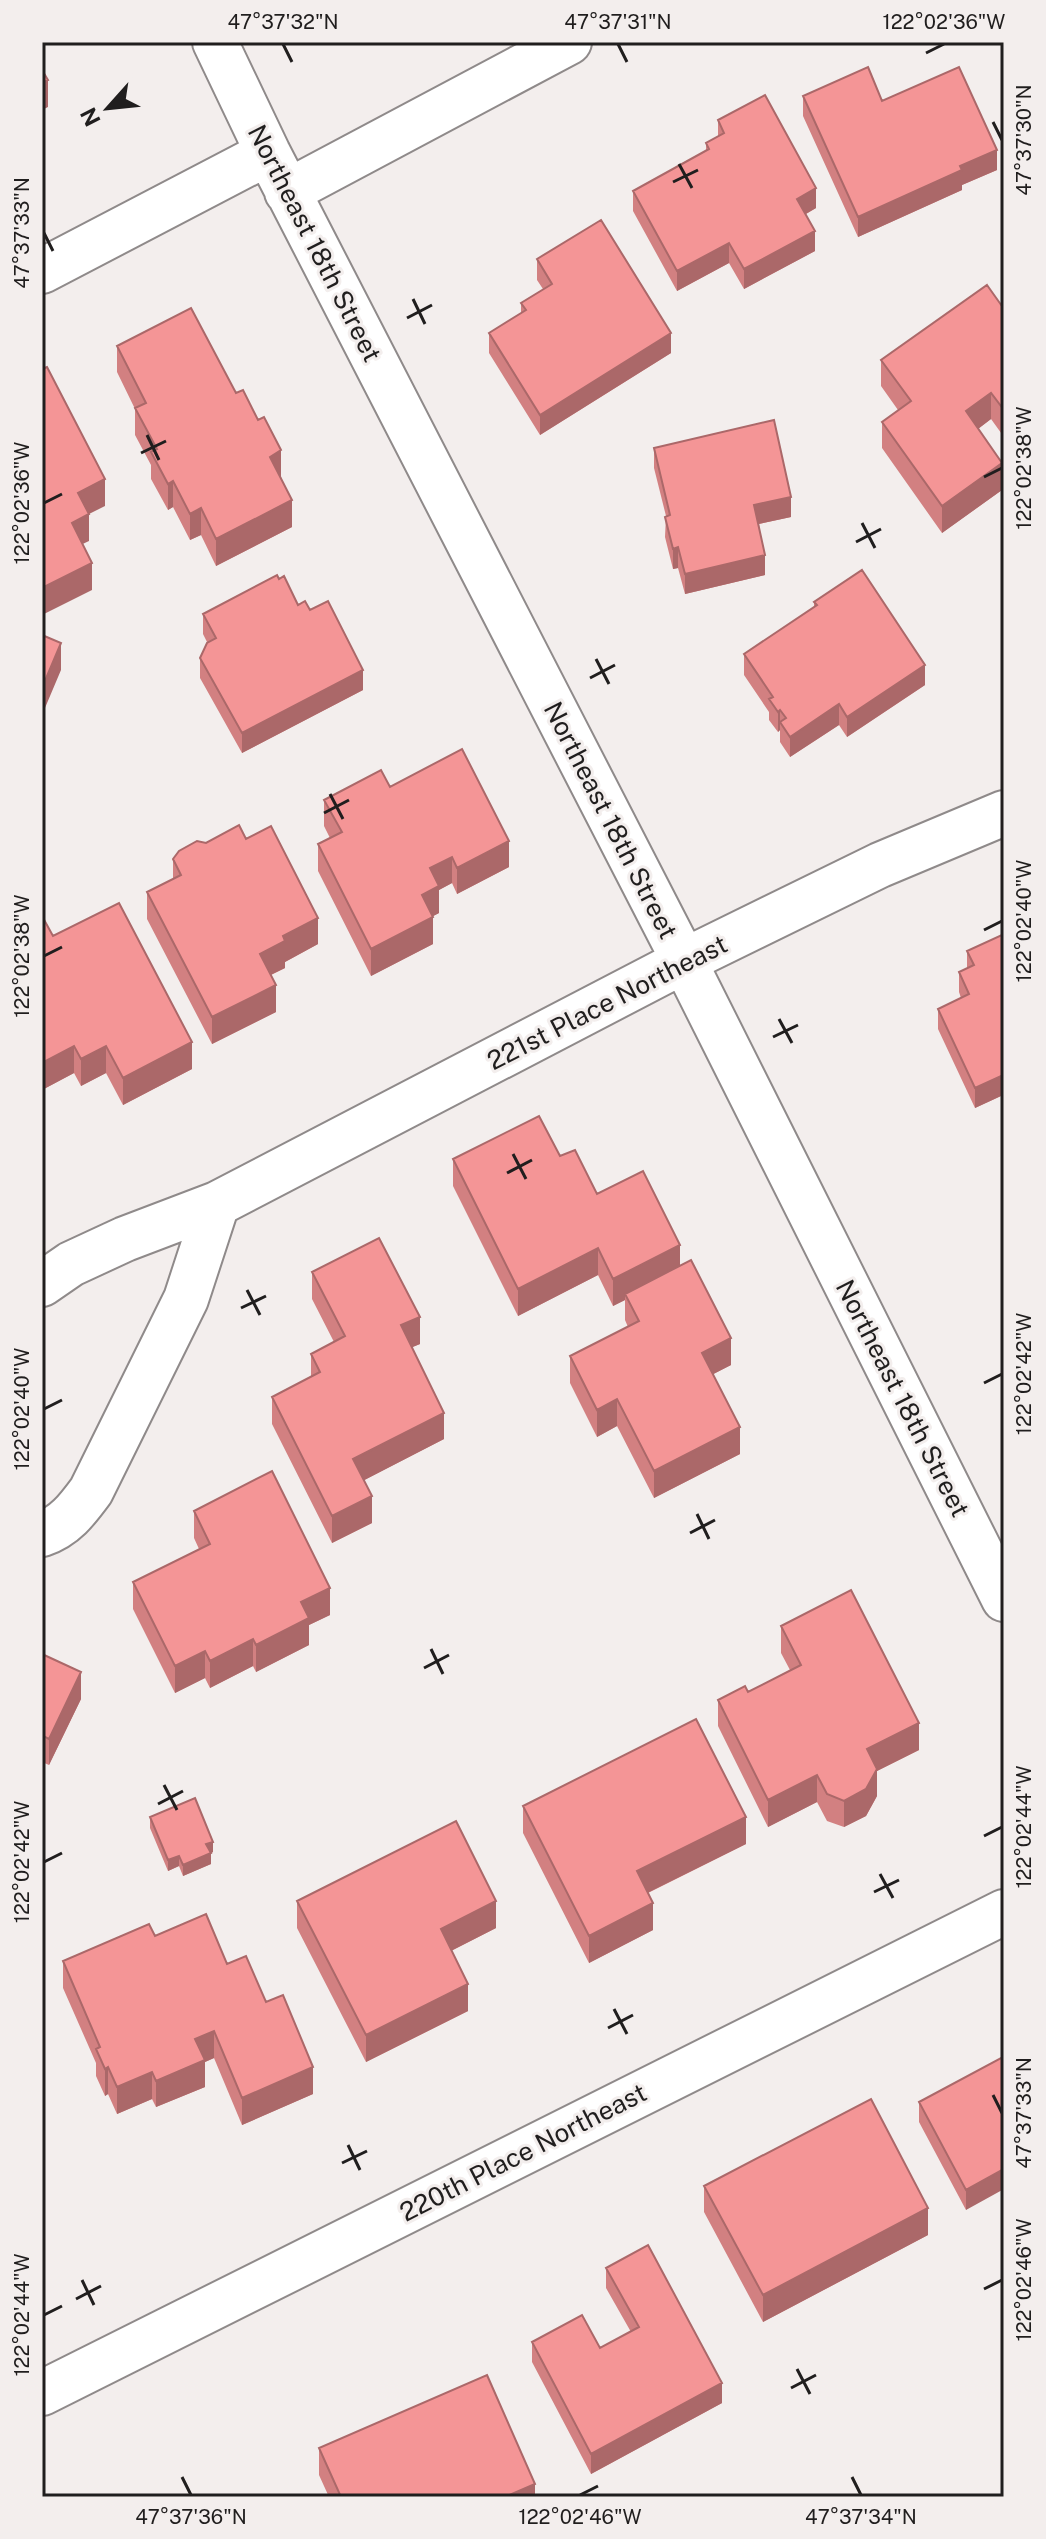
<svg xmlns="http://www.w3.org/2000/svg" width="1046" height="2539" viewBox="0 0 1046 2539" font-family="'Public Sans',sans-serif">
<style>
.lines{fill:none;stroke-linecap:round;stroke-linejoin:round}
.minor-casing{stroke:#8f8a8a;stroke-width:48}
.minor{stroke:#fff;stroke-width:44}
.wall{fill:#d28081}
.shaded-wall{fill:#ab6869}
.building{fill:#f49596;stroke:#ab6869;stroke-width:2}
.ticks{fill:none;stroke:#201e1e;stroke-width:3}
.labels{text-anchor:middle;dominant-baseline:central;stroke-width:6;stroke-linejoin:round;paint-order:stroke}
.street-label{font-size:26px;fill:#201e1e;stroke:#f3eeed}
.neatline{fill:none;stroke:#201e1e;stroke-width:3}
.ticks-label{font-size:20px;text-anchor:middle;fill:#201e1e}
</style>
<rect width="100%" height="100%" fill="#f3eeed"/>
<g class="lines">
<defs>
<path id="minor" d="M215,42L268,153L684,961L1004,1599
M287,192L569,42
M42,271L268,153
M42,1284L71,1264L125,1239L217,1204L684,961L880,865L1004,813
M42,1534C65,1526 77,1510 91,1491L186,1299L217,1204
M42,2393L1004,1912"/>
</defs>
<use href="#minor" class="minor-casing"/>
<use href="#minor" class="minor"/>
</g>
<path class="wall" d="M803,96L882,101L997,170L962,185V190L858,237L803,116Z
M718,120L816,208L806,214L815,251L744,289L729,263L677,291L633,211V191L706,151V143L718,137Z
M537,259L671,353L540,435L489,353V333L521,313V303L543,289L537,280Z
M1004,309V437L991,419L978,429L1002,490L942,533L882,448V422L898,410L881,386V360Z
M117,346L281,477L292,527L216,566L201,535L190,540L173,507L168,510L151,479V465L135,435V409L117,372Z
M654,448L791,517L759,524L765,575L685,594L678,568L673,569L665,537L666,516L654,468Z
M814,602L925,685L847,737L839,725L790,757L780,742V730L778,732L769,720V712L744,675V654L814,607Z
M298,605L310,610L363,690L242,753L200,678V658L207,642L203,634V614Z
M390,787L509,867L457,894L452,883L439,890V913L433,916V944L371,976L318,871V844L330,838L324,826V800Z
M246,839L318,944L285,962V968L271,975L276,1012L212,1044L147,919V892L173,879V859L206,843Z
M42,916L53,936L192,1069L123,1105L106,1073L81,1086L74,1073L42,1090Z
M1004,934V1100H1003L1001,1096L975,1108L938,1029V1009L961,998L959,992V972L967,968V951Z
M560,1156L597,1194L680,1266L731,1365L713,1374L740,1454L654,1498L617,1426L597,1437L570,1383V1356L628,1327L625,1320V1300L613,1306L598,1275L518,1316L453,1186V1159Z
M312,1272L420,1344L412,1347L444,1439L364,1480L372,1523L332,1543L272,1424V1397L311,1377V1354L334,1342L312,1299Z
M194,1511L330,1615L309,1625V1645L256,1672L253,1666L210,1688L205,1678L175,1693L133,1609V1582L199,1549L194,1538Z
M781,1626L919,1750L877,1771V1796L866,1816L844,1827L827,1821L817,1802L768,1827L718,1726V1700L748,1692L790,1670L781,1653Z
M42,1654L81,1699L49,1765L42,1762Z
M523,1806L746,1844L648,1893L653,1930L589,1963L523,1833Z
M150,1817L213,1852L211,1853V1864L183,1876L179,1866L168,1871L150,1828Z
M297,1901L496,1928L451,1951L468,2011L366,2062L297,1928Z
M155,1936L227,1964L266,2002L313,2094L242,2125L214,2058L205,2062V2087L156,2107L152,2099L117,2114L108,2094L105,2096L96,2076V2063L63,1988V1961Z
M1004,2063L966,2210L919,2122V2102Z
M704,2186L928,2235L763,2322L704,2212Z
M606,2268L722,2403L591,2474L532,2362V2342L600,2348L631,2332L606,2288Z
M319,2448L535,2497H329L319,2475Z"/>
<path class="shaded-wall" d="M48,80V107L42,110V83Z
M997,150V170L962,185V190L858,237V217L960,166Z
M816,188V208L797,219V199Z
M815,231V251L744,289V269Z
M729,243V263L677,291V271Z
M671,333V353L540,435V415Z
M991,393V419L966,438V411Z
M281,450V477L270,484V457Z
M1002,463V490L942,533V506Z
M105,479V506L89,514V541L72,549V523L78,493Z
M173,481V507L168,510V484Z
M791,497V517L754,525V505Z
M292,500V527L216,566V539Z
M201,508V535L190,540V514Z
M678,547V568L673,569V549Z
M765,555V575L685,594V574Z
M92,563V590L42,615V588Z
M61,643V670L42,715V688Z
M925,665V685L847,737V717Z
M363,670V690L242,753V733Z
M839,704V725L790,757V737Z
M780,710V730L778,732V712Z
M509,841V867L457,894V868Z
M452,857V883L439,890V913L422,922V895L430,868Z
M433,917V944L371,976V949Z
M318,918V944L285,962V968L260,980V954L283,936Z
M276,985V1012L212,1044V1017Z
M192,1042V1069L123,1105V1078Z
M74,1046V1073L42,1090V1063Z
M106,1046V1073L81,1086V1059Z
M1001,1076V1096L975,1108V1088Z
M1003,1080H1004V1100H1003Z
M680,1245V1272L625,1294V1300L613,1306V1279Z
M598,1248V1275L518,1316V1289Z
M420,1317V1344L401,1352V1325Z
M731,1338V1365L702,1380V1353Z
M617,1399V1426L597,1437V1410Z
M444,1413V1439L353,1486V1459Z
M740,1427V1454L654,1498V1471Z
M372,1496V1523L332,1543V1516Z
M330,1588V1615L309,1625V1645L256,1672V1645L301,1602Z
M253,1639V1666L210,1688V1661Z
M205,1651V1678L175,1693V1666Z
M81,1672V1699L49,1765V1739Z
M919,1723V1750L877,1771V1796L866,1816L844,1827V1801L867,1749Z
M817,1775V1802L768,1827V1800Z
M746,1817V1844L637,1898V1871Z
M213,1842V1852L211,1853V1864L183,1876V1865L206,1844Z
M179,1856V1866L168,1871V1860Z
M496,1901V1928L441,1956V1929Z
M653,1903V1930L589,1963V1936Z
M468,1984V2011L366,2062V2035Z
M214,2031V2058L205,2062V2087L156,2107V2081L195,2039Z
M108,2067V2094L105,2096V2069Z
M313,2067V2094L242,2125V2098Z
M152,2072V2099L117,2114V2087Z
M1004,2169V2189L966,2210V2190Z
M928,2208V2235L763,2322V2295Z
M722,2383V2403L591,2474V2454Z
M535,2484V2497H505Z"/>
<path class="building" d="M868,67L882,101L959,67L997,150L960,166L962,170L858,217L803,96Z
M42,70L48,80L42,83Z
M765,95L816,188L797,199L815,231L744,269L729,243L677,271L633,191L709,149L706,143L724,133L718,120Z
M601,220L671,333L540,415L489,333L526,310L521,303L552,284L537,259Z
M987,285L1004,309V410L991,393L966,411L1002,463L942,506L882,422L911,401L881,360Z
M191,308L236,393L243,390L258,420L264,417L281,450L270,457L292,500L216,539L201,508L190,514L173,481L168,484L151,452L157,449L135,408L146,403L117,346Z
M47,367L105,479L78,493L89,514L72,523L92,563L42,588V369Z
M774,420L791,497L754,505L765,555L685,574L678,547L673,549L665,517L670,515L654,448Z
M862,570L925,665L847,717L839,704L790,737L780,722L786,718L780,710L778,712L769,699L773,697L744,654L817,605L814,602Z
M277,575L279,579L284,576L298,605L305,601L310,610L328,601L363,670L242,733L200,658L207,643L216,638L203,614Z
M42,635L61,643L42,688Z
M462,749L509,841L457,868L452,857L430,868L439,886L422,895L433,917L371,949L318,844L342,832L324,800L381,770L390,787Z
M239,825L246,839L271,826L318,918L283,936L285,941L260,954L276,985L212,1017L147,892L181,875L173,859L179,851L197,841L206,843Z
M119,903L192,1042L123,1078L106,1046L81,1059L74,1046L42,1063V916L53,936Z
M1004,934V1080H1003L1001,1076L975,1088L938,1009L969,994L959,972L974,965L967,951Z
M539,1116L560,1156L575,1150L597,1194L643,1171L680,1245L613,1279L598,1248L518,1289L453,1159Z
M379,1238L420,1317L401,1325L444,1413L353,1459L372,1496L332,1516L272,1397L320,1372L311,1354L345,1336L312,1272Z
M691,1260L731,1338L702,1353L740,1427L654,1471L617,1399L597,1410L570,1356L639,1321L625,1294Z
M272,1471L330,1588L301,1602L309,1618L256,1645L253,1639L210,1661L205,1651L175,1666L133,1582L210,1544L194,1511Z
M851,1590L919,1723L867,1749L877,1769L866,1789L844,1801L827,1794L817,1775L768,1800L718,1700L745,1686L748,1692L801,1665L781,1626Z
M42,1654L81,1672L49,1739L42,1735Z
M696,1719L746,1817L637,1871L653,1903L589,1936L523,1806Z
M195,1798L213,1842L206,1844L211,1853L183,1865L179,1856L168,1860L150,1817Z
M456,1821L496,1901L441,1929L468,1984L366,2035L297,1901Z
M206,1914L227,1964L246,1956L266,2002L283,1995L313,2067L242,2098L214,2031L195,2039L205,2060L156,2081L152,2072L117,2087L108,2067L105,2069L96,2049L100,2047L63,1961L149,1924L155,1936Z
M1001,2058L1004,2063V2169L966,2190L919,2102Z
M871,2099L928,2208L763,2295L704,2186Z
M648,2245L722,2383L591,2454L532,2342L582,2315L600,2348L639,2327L606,2268Z
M487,2375L535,2484L505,2497H341L319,2448Z"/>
<path class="ticks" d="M283,44L292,62M618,44L627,62M926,53L944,44M993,122L1002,140M679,164L692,188M673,182L698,170M44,233L53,251M413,299L425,324M407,318L432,305M147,435L159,460M141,453L166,441M984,477L1002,468M44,503L62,494M862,523L875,548M856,542L881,529M596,659L609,684M590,678L615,665M330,794L343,819M324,813L349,800M984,930L1002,921M44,956L62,947M779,1019L792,1043M773,1037L798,1025M513,1154L526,1179M507,1173L532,1160M247,1290L260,1315M241,1308L266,1296M984,1383L1002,1374M44,1409L62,1400M697,1514L709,1539M690,1533L715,1520M431,1649L443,1674M424,1668L449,1655M164,1785L177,1810M158,1804L183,1791M984,1836L1002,1827M44,1862L62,1853M880,1874L893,1898M874,1892L899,1880M614,2009L627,2034M608,2028L633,2015M993,2095L1002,2113M348,2145L360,2170M342,2163L367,2151M82,2280L94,2305M984,2289L1002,2280M76,2299L101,2286M44,2315L62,2306M797,2369L810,2394M791,2388L816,2375M182,2477L191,2495M852,2477L861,2495M580,2495L598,2486"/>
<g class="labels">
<g class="street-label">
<text transform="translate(315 243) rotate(63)">Northeast 18th Street</text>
<text transform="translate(611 820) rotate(63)">Northeast 18th Street</text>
<text transform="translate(607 1002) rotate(-27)">221st Place Northeast</text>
<text transform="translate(903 1398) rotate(63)">Northeast 18th Street</text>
<text transform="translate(523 2152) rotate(-27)">220th Place Northeast</text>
</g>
</g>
<rect width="1046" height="2539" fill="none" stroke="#f3eeed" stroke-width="88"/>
<g transform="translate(108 108) rotate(243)" stroke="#f3eeed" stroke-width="6" paint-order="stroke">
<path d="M0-6L14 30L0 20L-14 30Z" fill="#201e1e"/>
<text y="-12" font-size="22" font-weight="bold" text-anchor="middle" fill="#201e1e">N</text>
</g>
<rect x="44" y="44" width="958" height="2451" class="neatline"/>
<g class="ticks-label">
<text x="283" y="29">47°37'32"N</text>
<text x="618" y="29">47°37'31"N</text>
<text x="944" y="29">122°02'36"W</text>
<text transform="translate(1024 140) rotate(-90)" y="7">47°37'30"N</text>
<text transform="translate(22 233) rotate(-90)" y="7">47°37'33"N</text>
<text transform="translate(1024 468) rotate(-90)" y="7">122°02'38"W</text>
<text transform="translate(22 503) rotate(-90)" y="7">122°02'36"W</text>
<text transform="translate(1024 921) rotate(-90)" y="7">122°02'40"W</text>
<text transform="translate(22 956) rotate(-90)" y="7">122°02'38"W</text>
<text transform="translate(1024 1374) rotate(-90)" y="7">122°02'42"W</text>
<text transform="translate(22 1409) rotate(-90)" y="7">122°02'40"W</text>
<text transform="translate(1024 1827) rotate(-90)" y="7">122°02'44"W</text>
<text transform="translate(22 1862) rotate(-90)" y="7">122°02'42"W</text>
<text transform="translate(1024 2113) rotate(-90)" y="7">47°37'33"N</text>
<text transform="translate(1024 2280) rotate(-90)" y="7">122°02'46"W</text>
<text transform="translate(22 2315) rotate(-90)" y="7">122°02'44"W</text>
<text x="191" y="2524">47°37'36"N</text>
<text x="580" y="2524">122°02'46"W</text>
<text x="861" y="2524">47°37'34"N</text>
</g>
</svg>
